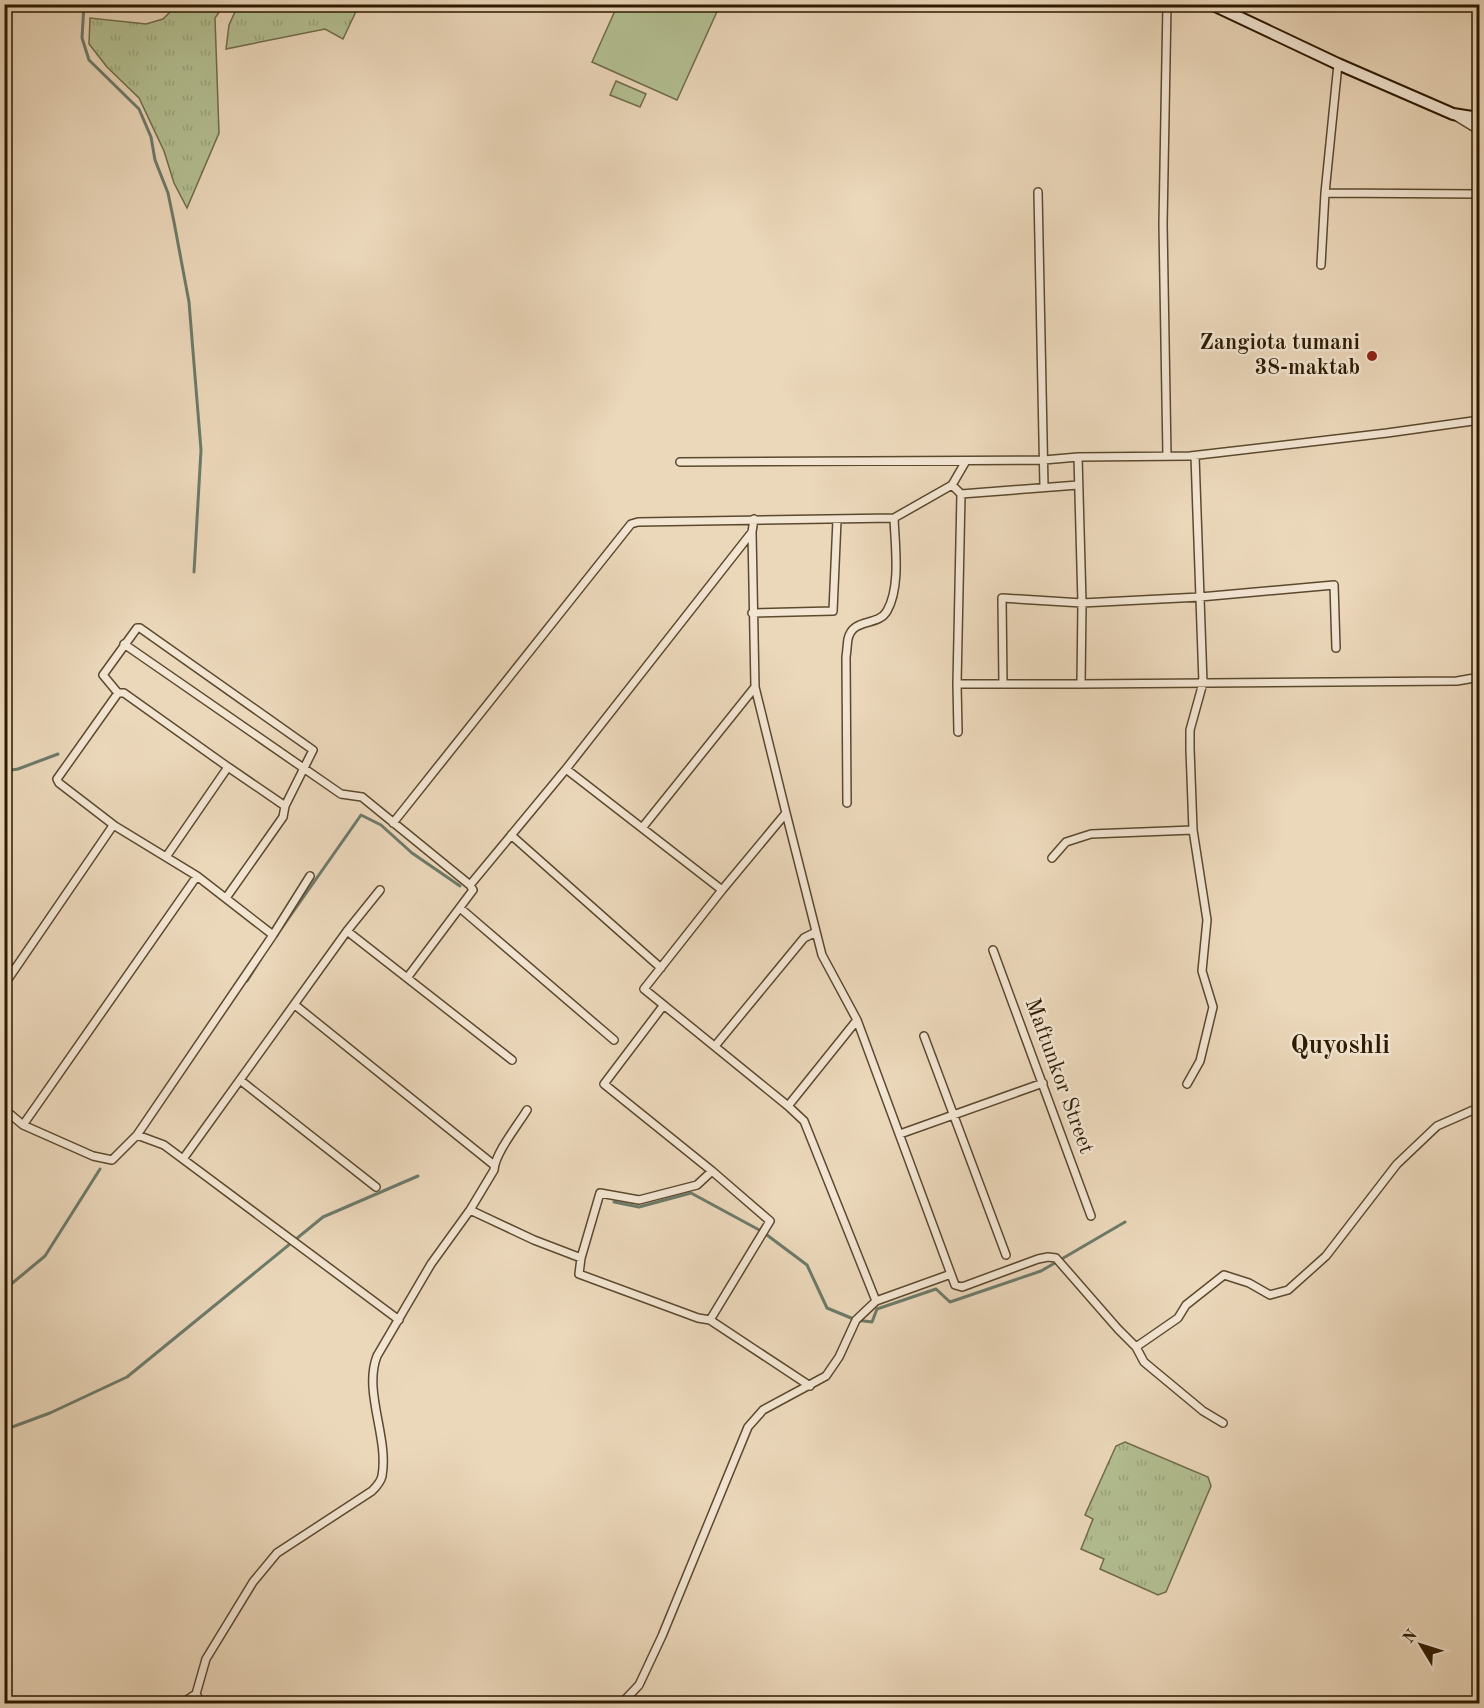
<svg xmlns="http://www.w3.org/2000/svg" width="1484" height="1708" viewBox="0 0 1484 1708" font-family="'Old Standard TT',serif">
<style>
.grass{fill:url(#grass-tufts);stroke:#706c49;stroke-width:1.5}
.green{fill:#b3bf92;stroke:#706c49;stroke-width:1.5}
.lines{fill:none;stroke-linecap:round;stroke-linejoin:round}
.stream{stroke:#6d7a6a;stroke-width:3}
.minor-casing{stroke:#5c492e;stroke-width:10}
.secondary-casing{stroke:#2d1a00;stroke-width:14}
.minor{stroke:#f2e5d2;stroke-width:7}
.secondary{stroke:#f2e5d2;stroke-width:10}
.poi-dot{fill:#8f2418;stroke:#f2e5d2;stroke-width:2}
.labels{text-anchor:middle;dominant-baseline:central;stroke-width:5;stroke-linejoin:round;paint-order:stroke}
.poi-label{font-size:22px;font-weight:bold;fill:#2d1a00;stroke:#f2e5d2;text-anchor:end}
.street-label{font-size:22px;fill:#2d1a00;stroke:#f2e5d2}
.quarter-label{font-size:26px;font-weight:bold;fill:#2d1a00;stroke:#f2e5d2}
</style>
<defs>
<pattern id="grass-tufts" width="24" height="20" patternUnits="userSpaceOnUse" patternTransform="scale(1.5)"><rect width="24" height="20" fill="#b3bf92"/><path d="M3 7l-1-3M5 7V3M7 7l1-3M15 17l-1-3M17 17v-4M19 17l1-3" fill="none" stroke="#9aa47c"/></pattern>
</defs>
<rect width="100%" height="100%" fill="#ebd7ba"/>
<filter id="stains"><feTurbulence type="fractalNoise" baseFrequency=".00333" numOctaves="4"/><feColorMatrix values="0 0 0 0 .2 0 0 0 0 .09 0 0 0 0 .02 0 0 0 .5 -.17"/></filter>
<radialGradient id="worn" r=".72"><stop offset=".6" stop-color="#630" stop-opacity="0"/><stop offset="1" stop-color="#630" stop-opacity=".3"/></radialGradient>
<path class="grass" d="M177,5H224L215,18L219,133L187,208L174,183L164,151L139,98L107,67L89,44L90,18L146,24L163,19Z
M238,5V4L359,5L343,39L325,29L226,49L229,25Z
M1125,1442L1208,1477L1211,1486L1166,1592L1158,1595L1100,1569L1104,1559L1081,1549L1093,1519L1085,1515L1116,1446Z"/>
<path class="green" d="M618,4L720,5L677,100L592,62Z
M616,81L646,94L640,107L610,95Z"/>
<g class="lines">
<path class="stream" d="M84,4L82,38L89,60L139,109L151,137L155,160L168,193L174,222L189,302L201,450L194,572
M4,771L18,769L58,754
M281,929L361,815L381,825L412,853L460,886
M247,981L262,957
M614,1202L639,1207L691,1193L763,1232L807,1265L827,1308L856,1320L872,1322L877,1309L936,1289L950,1302L1041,1271L1125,1222
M4,1290L45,1256L100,1169
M4,1430L50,1413L127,1377L323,1217L418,1176"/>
<defs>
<path id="minor" d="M1167,4L1163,224L1167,456
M1457,117L1480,131
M1038,192L1044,487
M1325,193L1480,194
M1321,265L1325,193L1338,64
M1480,342V356
M680,462L1044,460L1078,457L1190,456L1387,433L1480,420
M952,485L961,494L957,684L958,732
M961,494L1078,485
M752,532L755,687L786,813L722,890L644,989L788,1106L857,1020L822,955L786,813
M752,613L833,611L837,520
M124,644L341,794L362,797L470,885
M957,684H1081L1082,603L1078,457
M1003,684L1002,598L1082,603L1200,597L1334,585L1336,648
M1081,684L1457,681L1480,677
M118,693L103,675L137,628H140L313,750L285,806L283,817L226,898
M228,767L124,693H118L57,779L59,783L115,826L197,876L273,935
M566,769L722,890
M847,803L846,657C847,651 847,645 848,639C853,617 878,627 887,611C901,587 895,545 894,518
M393,823L631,524L638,522L894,518L952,485L966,461
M642,828L755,687
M511,835L661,968
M166,857L228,767L285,806
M1052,858L1066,842L1091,834L1193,830
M460,908L614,1040
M347,931L512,1060
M993,950L1091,1216
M407,978L473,890L470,885L566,769L752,532L754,519
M4,985L112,827L115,826
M295,1005L494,1165
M857,1020L955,1285L962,1287L1038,1259L1048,1257L1056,1258L1118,1329L1136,1347L1144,1362L1203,1411L1223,1423
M924,1036L1006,1255
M715,1046L804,938L816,932
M240,1080L376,1187
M1187,1084L1200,1061L1213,1007L1202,971L1207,920L1193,830L1190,749V730L1203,683L1195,456
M788,1106L804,1121L876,1301
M4,1109L23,1125L93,1156L112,1160L137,1135L164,1145L399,1320
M23,1125L197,876
M900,1134L1043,1083
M137,1135L273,935L310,876
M183,1159L347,931L380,890
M470,1210L534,1240L581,1258L600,1193L639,1200L697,1185L712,1171
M581,1258L579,1274L698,1318L710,1320L770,1221L712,1171L604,1084L663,1006
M710,1320L810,1386
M1136,1347L1178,1318L1186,1305L1224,1275L1249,1283L1270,1295L1288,1290L1326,1256L1397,1164L1437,1126L1480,1107
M196,1694L202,1704
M181,1704L196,1694L206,1659L253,1582L277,1553L372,1491C376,1487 381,1481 382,1476C389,1437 363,1392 377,1356L431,1264L470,1210L494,1170C495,1153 518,1125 527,1110
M621,1704L639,1685L662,1636L748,1427L763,1410L826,1376L839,1357L856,1320L876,1301L951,1274"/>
<path id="secondary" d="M1211,4L1338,64L1453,114L1472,117L1480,114"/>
</defs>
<use href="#minor" class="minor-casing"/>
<use href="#secondary" class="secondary-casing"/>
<use href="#minor" class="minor"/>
<use href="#secondary" class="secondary"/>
</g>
<circle class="poi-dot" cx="1372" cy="356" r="6"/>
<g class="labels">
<g class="poi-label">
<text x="1360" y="343">Zangiota tumani<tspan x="1360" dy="25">38-maktab</tspan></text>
</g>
<g class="street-label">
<text transform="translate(1059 1076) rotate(70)">Maftunkor Street</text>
</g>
<g class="quarter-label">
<text x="1340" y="1046">Quyoshli</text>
</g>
</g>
<rect width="1484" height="1708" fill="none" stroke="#ebd7ba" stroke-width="24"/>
<rect x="6" y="6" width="1472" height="1696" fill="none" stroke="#2d1a00" stroke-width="3"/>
<rect x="12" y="12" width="1460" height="1684" fill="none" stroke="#2d1a00" stroke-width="1.5"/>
<g transform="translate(1421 1645) rotate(308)" stroke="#f2e5d2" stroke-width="4.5" paint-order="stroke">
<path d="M0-4.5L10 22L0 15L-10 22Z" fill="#2d1a00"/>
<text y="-9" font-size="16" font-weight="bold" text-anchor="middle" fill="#2d1a00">N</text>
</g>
<rect width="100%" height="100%" filter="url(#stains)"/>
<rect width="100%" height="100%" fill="url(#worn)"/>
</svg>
